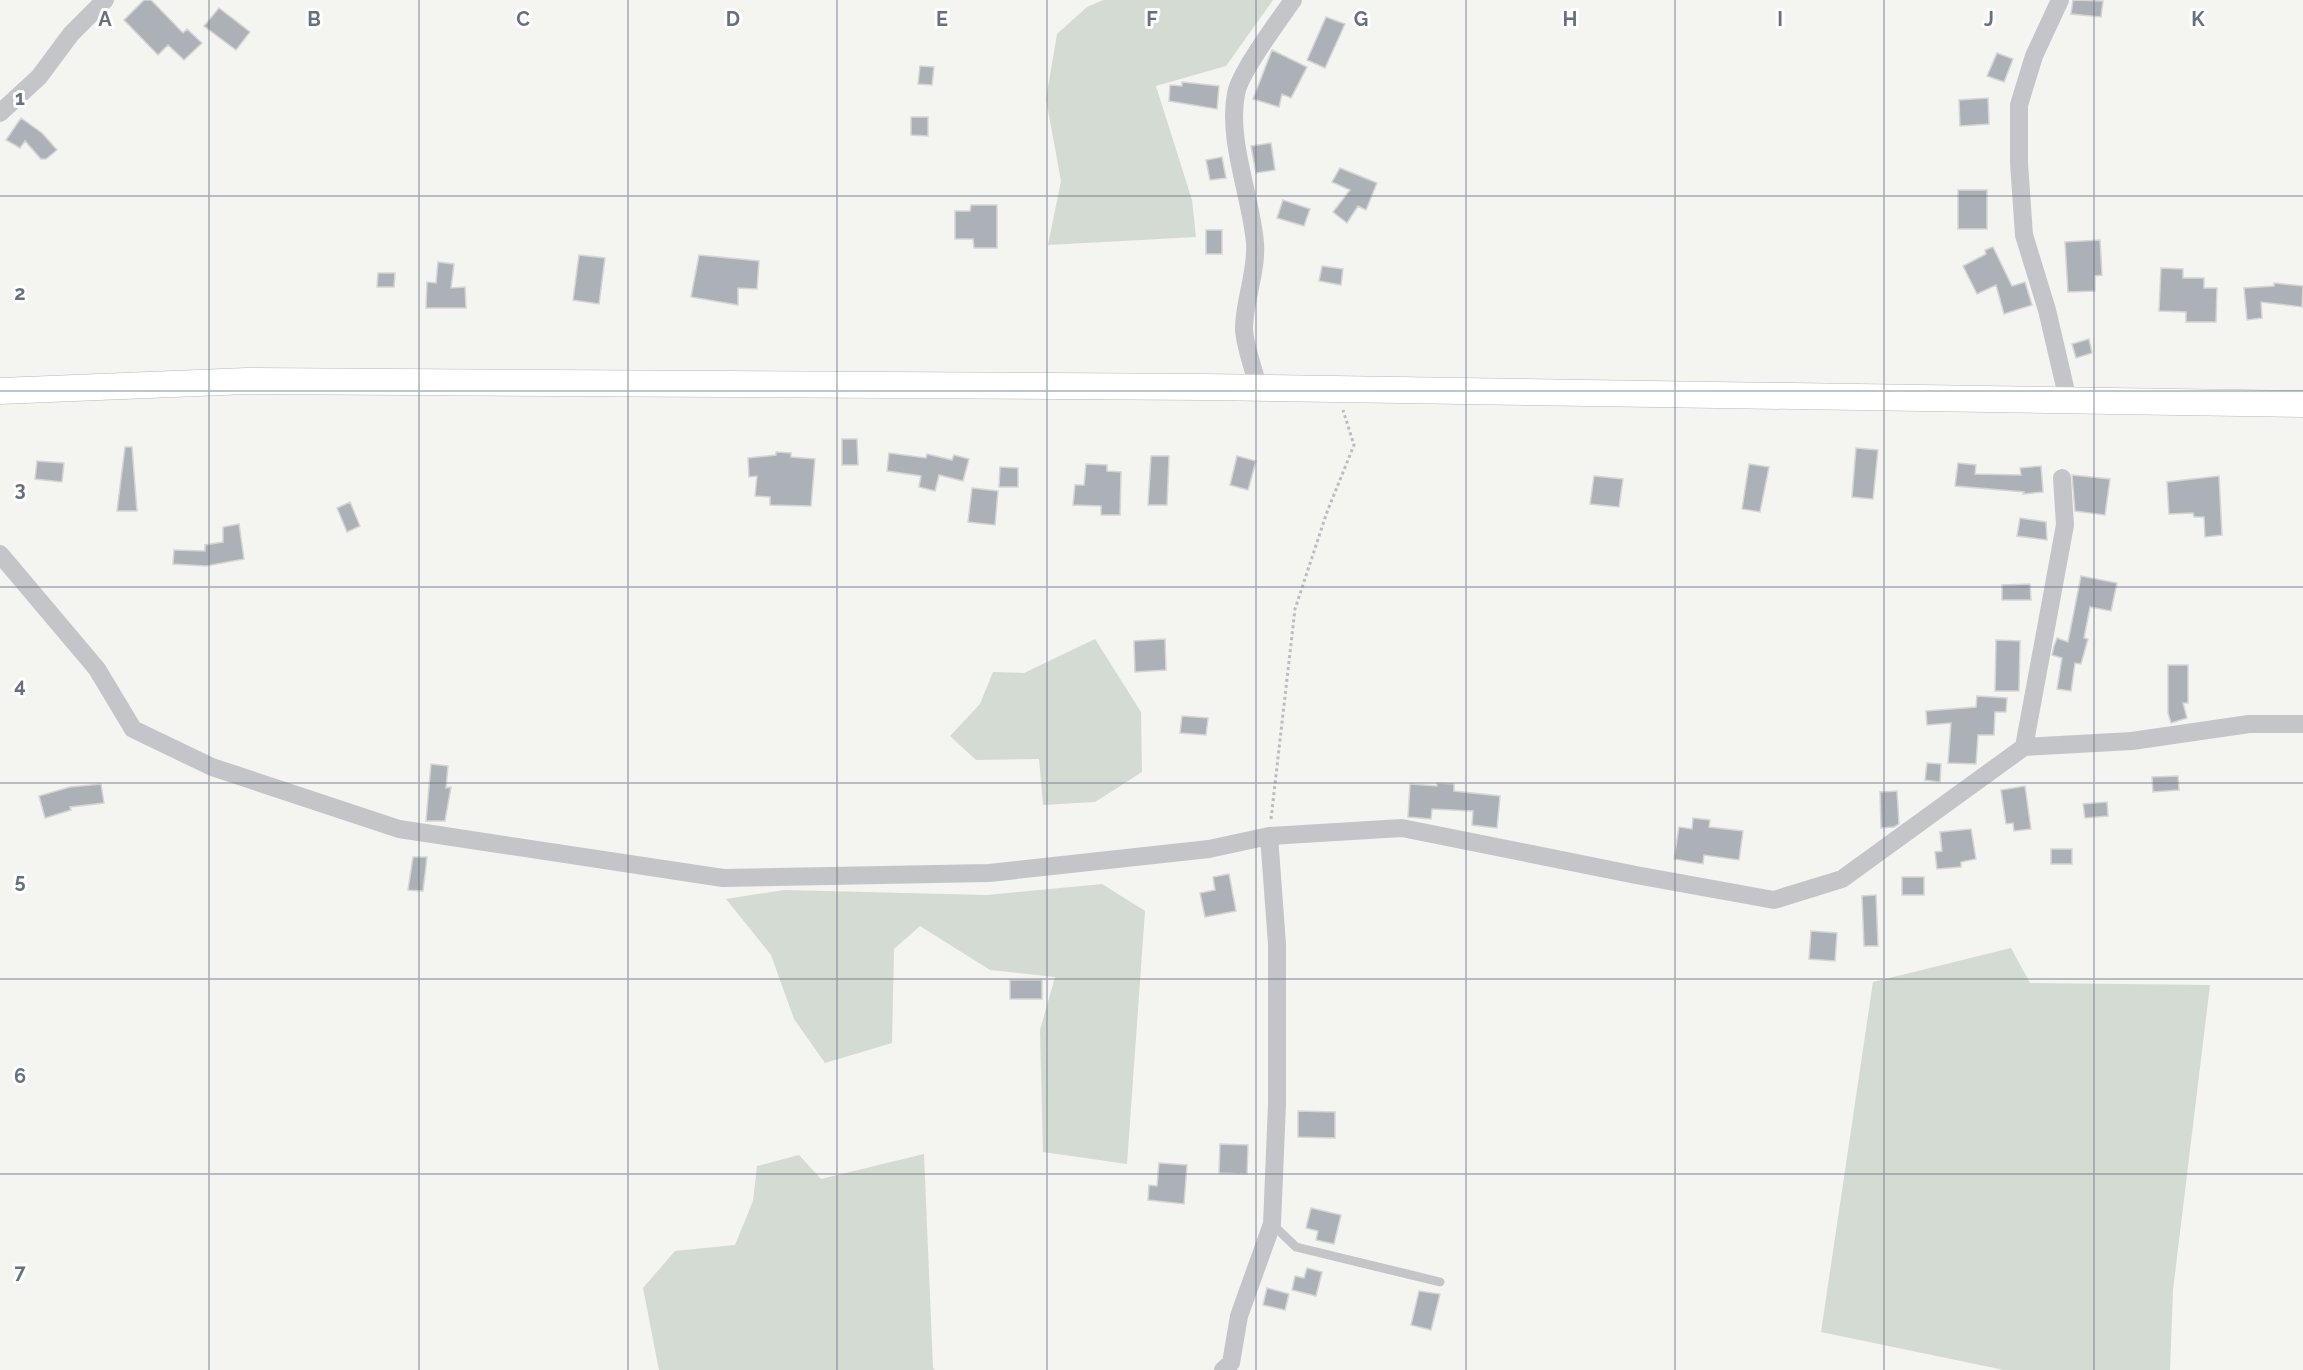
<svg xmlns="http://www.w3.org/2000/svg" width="2303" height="1370" viewBox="0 0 2303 1370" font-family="Raleway,sans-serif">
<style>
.green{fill:#d4dbd2}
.building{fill:#acb1b7;stroke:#d5d6d3;stroke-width:1.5}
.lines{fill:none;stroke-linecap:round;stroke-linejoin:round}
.secondary-casing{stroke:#b5b8bd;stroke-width:27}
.path{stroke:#bcbdc0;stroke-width:3;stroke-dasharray:3 3;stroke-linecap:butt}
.lane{stroke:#c3c5c9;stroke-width:9}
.street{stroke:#c3c5c9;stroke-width:18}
.secondary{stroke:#fff;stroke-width:26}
.grid{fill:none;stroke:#657080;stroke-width:1.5;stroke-opacity:0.55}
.grid-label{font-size:20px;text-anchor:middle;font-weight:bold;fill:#657080;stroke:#fff;stroke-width:6;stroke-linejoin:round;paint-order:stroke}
</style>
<rect width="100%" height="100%" fill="#f4f4f1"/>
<path class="green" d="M1103,0H1273L1226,66L1156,86L1192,200L1196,237L1048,245L1061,181L1046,99L1057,34L1087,7Z
M1095,639L1141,712L1142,772L1095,802L1043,805L1039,759L976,760L950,736L980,704L993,672L1024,673Z
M1102,884L1145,911L1127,1164L1043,1152L1040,1030L1055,977L990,970L920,926L894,949L892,1043L825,1063L794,1019L771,955L726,899L784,890L987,895Z
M2011,948L2030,983L2210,985L2173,1290L2170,1370H2004L1821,1332L1873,982Z
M924,1154L933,1368L935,1370H659L643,1288L675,1251L735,1245L753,1201L757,1166L799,1155L821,1179Z"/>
<path class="building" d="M144,0H151L183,33L187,29L202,43L184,60L168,45L158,55L124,20Z
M2073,0L2103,1L2101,17L2071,14Z
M219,8L250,32L236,50L204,26Z
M1326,17L1345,24L1325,68L1307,60Z
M1272,50L1307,67L1291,98L1282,94L1279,107L1253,99Z
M1997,53L2013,59L2004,82L1987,76Z
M920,66L934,67L932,85L918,84Z
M1182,82L1219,86L1217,109L1169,101L1170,85L1182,86Z
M1988,98L1989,124L1960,126L1959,100Z
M911,117H928V136L911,135Z
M21,118L42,133L57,150L46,159H41L25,141L20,148L6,140Z
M1271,143L1275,170L1256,173L1251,146Z
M1222,157L1226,178L1210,180L1206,160Z
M1340,168L1377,183L1366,210L1358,206L1347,223L1333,212L1350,190L1332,182Z
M1958,190H1987V229H1958Z
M1283,200L1310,209L1304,226L1277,218Z
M971,205H997V248H974L973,239H955V211H970Z
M1206,230H1222V254H1206Z
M2100,240L2102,275L2095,276V291L2068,292L2065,242Z
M1993,247L2012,286L2025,282L2032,305L2004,314L1996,285L1977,294L1963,266L1986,254L1985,250Z
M579,255L605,258L599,304L573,300Z
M699,255L759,261L757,289L738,288V305L691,297Z
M438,262L454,264L451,288L465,287L466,308H426L427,282L436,283Z
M1322,266L1343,269L1341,285L1319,281Z
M2161,268L2183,269V278H2204V288H2217L2216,322H2186V312L2159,311Z
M378,273H395L394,287H377Z
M2274,283L2303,286L2302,307L2261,302L2262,318L2247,320L2244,288L2274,286Z
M2089,339L2092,353L2076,358L2072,344Z
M842,439H857L858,465H842Z
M125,447H132L137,511H117Z
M1856,448L1878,450L1873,499L1852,497Z
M776,452L791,453V457L815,459L811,506L770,505V497L755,496L757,476L749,477L748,458L776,455Z
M889,453L926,458L927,454L952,460L954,455L969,459L963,481L939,475L935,491L919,487L921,476L887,471Z
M1151,456H1169L1167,505H1148Z
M1237,456L1256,461L1248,490L1230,485Z
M37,461L64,463L62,482L35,479Z
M1958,463L1976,465L1975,474L2021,475L2020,468L2041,466L2043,492L2023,494L2024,492L1955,486Z
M1086,464L1107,465V471L1121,472L1120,515H1101V506L1073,505L1075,485H1084Z
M1749,464L1769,467L1760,512L1742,509Z
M1000,467L1018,468V487H999Z
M2072,475L2110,479L2105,515L2075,511Z
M1594,476L1623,479L1619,507L1590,504Z
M2219,476L2222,535L2205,537L2204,517H2194L2193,513L2169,514L2167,482Z
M972,488L998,491L995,525L968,522Z
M350,502L360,526L347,532L337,508Z
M2020,518L2046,522L2047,540L2017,536Z
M239,524L244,559L206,566L173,564L174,550L205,551V545L223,542V527Z
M2081,576L2117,583L2111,611L2090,607L2084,638L2088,639L2081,664L2075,663L2071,691L2057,689L2062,658L2052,655L2054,646L2057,638L2068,642Z
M2030,584L2031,600H2002V585Z
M1165,639L1166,670L1135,672L1134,641Z
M1996,640L2020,641L2019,691H1995Z
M2168,665H2188V703H2183L2187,718L2171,723L2168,713Z
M1977,696L2007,698L2006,712H1995L1994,735H1978L1976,764L1948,763L1951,723L1927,725L1926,711L1976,707Z
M1182,716L1208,718L1206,735L1180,733Z
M1927,763L1941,764L1940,782L1925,780Z
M431,764L448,766L446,788L451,787L445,821H426Z
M2178,776L2179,790L2153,792L2152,777Z
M1437,783L1454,784V791L1500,796L1497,828L1472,825L1473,811L1432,809L1431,819L1408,817L1410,784L1437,786Z
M101,784L104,803L70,807L71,810L45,818L39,796L70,787Z
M2025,786L2031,829L2014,831L2013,823L2006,824L2001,790Z
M1897,791L1899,824L1894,827L1881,828L1880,792Z
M2107,802L2108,816L2085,818L2083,804Z
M1693,818L1710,820L1709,827L1743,831L1739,860L1704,855L1703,864L1674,859L1679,827L1692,829Z
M1971,829L1976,859L1961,862V867L1937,869L1935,852L1942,851L1940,832Z
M2051,849H2072V864H2051Z
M413,857H427L423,891L408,890Z
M1229,874L1236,911L1205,917L1200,893L1215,890L1213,877Z
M1902,877H1924V895H1902Z
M1876,895L1878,946H1864L1862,896Z
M1811,931L1837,933L1835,961L1809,959Z
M1010,980H1042V999H1010Z
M1298,1111L1335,1112V1138L1298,1137Z
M1220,1144L1248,1145L1247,1174L1219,1173Z
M1159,1163L1187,1165L1184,1204L1148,1200L1149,1185L1157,1186Z
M1311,1208L1341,1215L1334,1244L1316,1240L1318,1231L1306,1228Z
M1307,1268L1322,1272L1316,1296L1292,1290L1295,1276L1304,1278Z
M1267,1288L1289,1294L1285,1310L1263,1305Z
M1419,1291L1440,1294L1431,1330L1411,1325Z"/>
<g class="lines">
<defs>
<path id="secondary" d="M0,391L247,381L1205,387L2303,404"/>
</defs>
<use href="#secondary" class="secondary-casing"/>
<path class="path" d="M1271,819L1295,609L1327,512L1354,445L1343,410"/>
<path class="lane" d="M1272,1224L1296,1247L1440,1282"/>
<path class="street" d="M2060,0L2034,56L2019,105V163L2024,235L2047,310L2068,400
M0,113L39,77L71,34L105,0
M1258,387C1254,369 1245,348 1244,329C1244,301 1257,272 1255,243C1251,196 1227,140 1236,94C1239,73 1280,19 1293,0
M0,554L97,669L133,729L212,767L399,829L723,878L989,873L1209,849L1269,836L1402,828L1636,875L1774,900L1842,879L2024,747L2132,741L2249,724H2303
M2024,747L2065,525L2062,478
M1223,1370L1231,1363L1239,1316L1272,1224L1277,1104V944L1269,836"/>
<use href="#secondary" class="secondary"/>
</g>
<path class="grid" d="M209,0V1370M419,0V1370M628,0V1370M837,0V1370M1047,0V1370M1256,0V1370M1466,0V1370M1675,0V1370M1884,0V1370M2094,0V1370M0,196H2303M0,391H2303M0,587H2303M0,783H2303M0,979H2303M0,1174H2303"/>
<g class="grid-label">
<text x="105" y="26">A</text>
<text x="314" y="26">B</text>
<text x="523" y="26">C</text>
<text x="733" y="26">D</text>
<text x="942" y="26">E</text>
<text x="1152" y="26">F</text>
<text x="1361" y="26">G</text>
<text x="1570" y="26">H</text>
<text x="1780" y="26">I</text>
<text x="1989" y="26">J</text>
<text x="2198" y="26">K</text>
<text x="20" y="105">1</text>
<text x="20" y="300">2</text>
<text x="20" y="496">3</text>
<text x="20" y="692">4</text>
<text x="20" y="888">5</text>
<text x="20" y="1083">6</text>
<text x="20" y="1279">7</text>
</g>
</svg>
